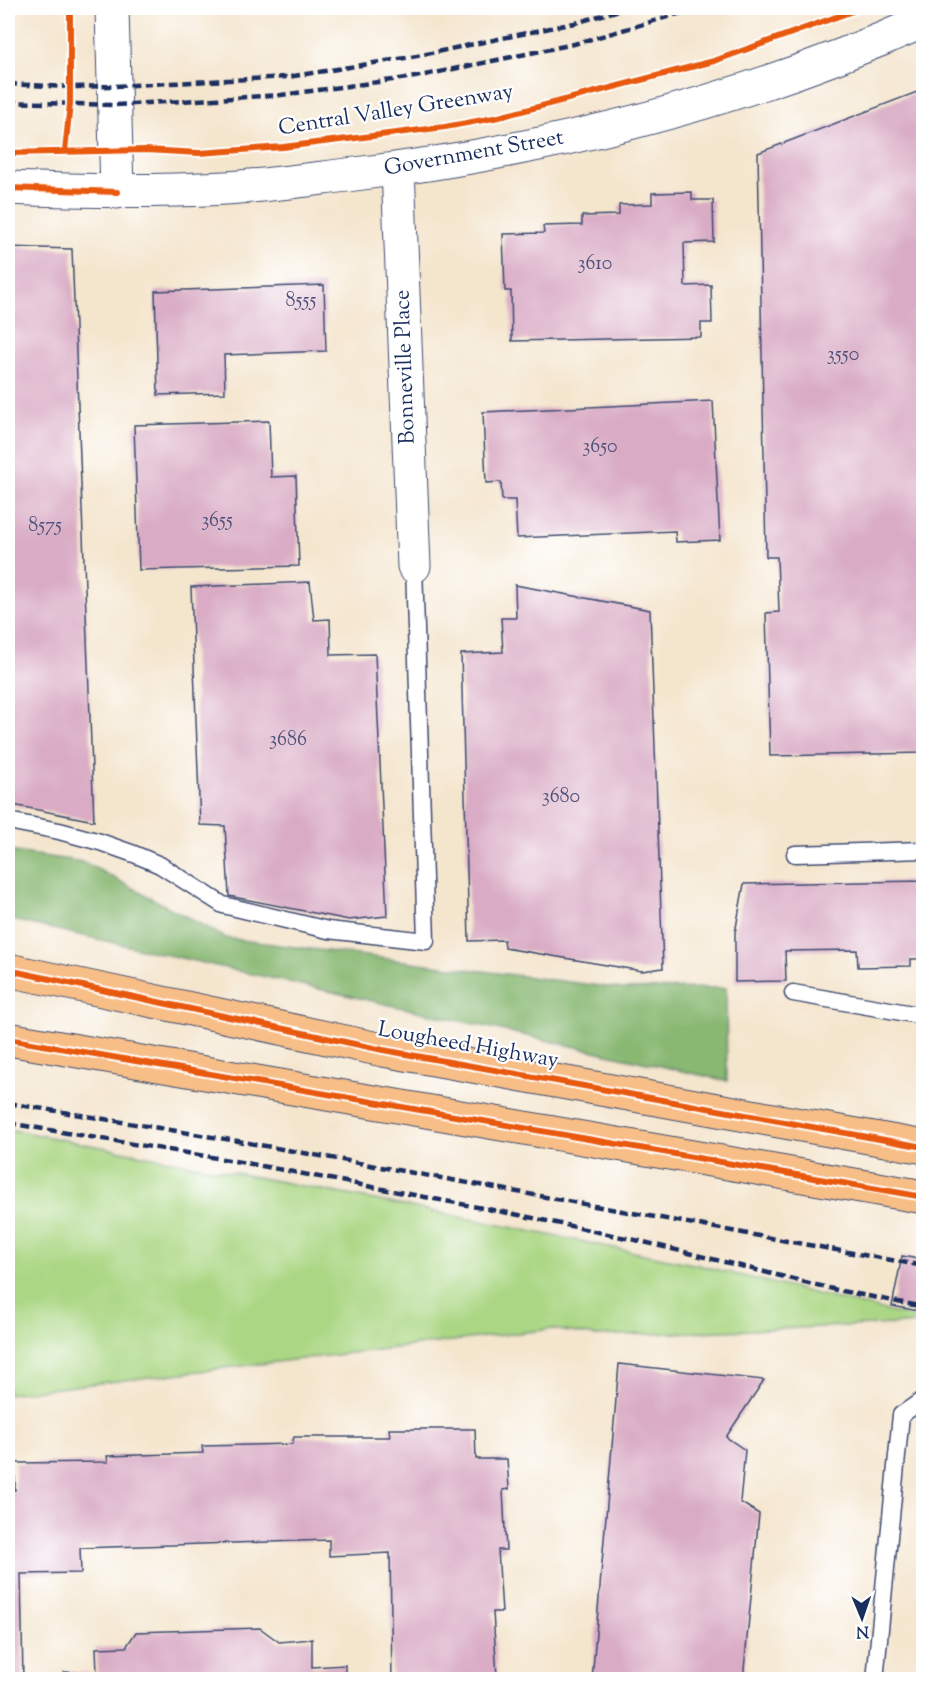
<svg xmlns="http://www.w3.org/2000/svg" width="931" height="1687" viewBox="0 0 931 1687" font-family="'Sorts Mill Goudy',serif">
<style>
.green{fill:#abd784;stroke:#638371;stroke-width:1.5}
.forest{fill:#88b872;stroke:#527468;stroke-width:1.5}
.building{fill:#d9abc4}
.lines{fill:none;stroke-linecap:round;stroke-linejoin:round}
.service-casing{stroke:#3c4a6f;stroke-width:19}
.minor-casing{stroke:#3c4a6f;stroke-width:35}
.tertiary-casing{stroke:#3c4a6f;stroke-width:35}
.primary-casing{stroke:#3c4a6f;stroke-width:35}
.service{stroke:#fff;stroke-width:16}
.minor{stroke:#fff;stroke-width:33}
.tertiary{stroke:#fff;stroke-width:33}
.primary{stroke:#f7be87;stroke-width:33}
.rail{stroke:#1b2f5e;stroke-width:4.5;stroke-dasharray:9 4.5;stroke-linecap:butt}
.cycleway-casing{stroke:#fff;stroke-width:10}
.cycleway{stroke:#e8590c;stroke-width:6}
.labels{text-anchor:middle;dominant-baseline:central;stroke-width:4.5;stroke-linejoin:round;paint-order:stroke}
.number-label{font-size:20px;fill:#4a4e78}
.street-label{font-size:22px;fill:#1b2f5e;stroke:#fff}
</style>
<rect width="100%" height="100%" fill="#fff"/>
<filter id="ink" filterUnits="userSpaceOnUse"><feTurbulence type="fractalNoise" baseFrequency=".0167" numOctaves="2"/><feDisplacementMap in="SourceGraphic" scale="12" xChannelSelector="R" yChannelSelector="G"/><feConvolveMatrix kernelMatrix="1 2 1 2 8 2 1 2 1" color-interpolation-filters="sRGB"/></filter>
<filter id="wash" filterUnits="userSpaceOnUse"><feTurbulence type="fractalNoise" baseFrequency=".008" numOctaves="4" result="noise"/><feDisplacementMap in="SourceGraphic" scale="24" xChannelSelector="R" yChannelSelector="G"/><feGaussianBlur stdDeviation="1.35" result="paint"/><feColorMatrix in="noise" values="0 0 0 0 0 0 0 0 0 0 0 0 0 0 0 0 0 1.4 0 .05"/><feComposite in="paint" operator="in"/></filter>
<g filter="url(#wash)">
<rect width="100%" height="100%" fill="#f4e5cd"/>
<path class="green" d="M8,1129L426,1210L698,1265L923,1320V1323L596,1336L552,1329L8,1394Z"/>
<path class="forest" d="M8,851L84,862L226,938L623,989L726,988L727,1081L8,919Z"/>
<g id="blocks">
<path class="building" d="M922,90L924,127V753L770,756L766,613L779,612L777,557H766L758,153Z
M692,192V200H713L714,242L684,243L685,286L711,285L712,323H701V337L512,341L511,291H505L503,234L544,233L543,226L582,225V216L619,215V205L652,204V193Z
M8,247L72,249L94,821L8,804Z
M324,285L326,351L224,355L225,393L158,395L155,291Z
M713,401L720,540L676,542L675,531L517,538L515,500H502L501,482L486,483L483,412Z
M269,421L271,477L296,476L299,566L139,570L134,425Z
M310,582L314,620L330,619L331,655L375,654L387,916L349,920L229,896L225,826L200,825L191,587Z
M515,585L650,610L663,968L642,971L505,948L504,940L469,941L461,654L503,652L501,618H516Z
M924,881V959H911V966L858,967L857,950L785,951L786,981L735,982V933L744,884Z
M902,1256L924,1260V1312L892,1306Z
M619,1364L764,1380L726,1437L745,1450L740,1502L759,1514L743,1680H592Z
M389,1429H475L476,1459H507L509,1489L503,1490L506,1550H498L502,1612H493L497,1677H491V1680H392L390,1553L329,1556V1540L80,1548L81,1573L21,1574L23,1680H8V1490H15V1463L108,1462L107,1456L203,1453L202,1446L292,1444L294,1437H390Z
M260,1628L279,1642L312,1639V1667L345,1665V1680H64V1672L97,1673L96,1648L126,1647L136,1632Z"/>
</g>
</g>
<g filter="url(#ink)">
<use href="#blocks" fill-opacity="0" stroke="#3c4a6f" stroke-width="1.5"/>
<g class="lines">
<defs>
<path id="service" d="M8,821L59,831L100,842L134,854L160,865L223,905L328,930L426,941L414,566
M795,854L924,850
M793,993L924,1016
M875,1680L901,1415L924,1399"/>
<path id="minor" d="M398,169L414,566"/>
<path id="tertiary" d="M112,8L117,192
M8,188C80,191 152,192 225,188C265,186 306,180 347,175C544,152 742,102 924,21"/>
<path id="primary" d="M8,970L383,1050L924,1147
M8,1039L924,1197"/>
</defs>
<use href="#service" class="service-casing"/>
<use href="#minor" class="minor-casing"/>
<use href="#tertiary" class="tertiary-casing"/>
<use href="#primary" class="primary-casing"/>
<use href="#service" class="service"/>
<use href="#minor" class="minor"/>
<use href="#tertiary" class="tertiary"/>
<use href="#primary" class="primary"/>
<path class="rail" d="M8,84L70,87L114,86L288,77L417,56L579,22L626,8
M8,102L115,105L281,95L415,77L574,44L699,8
M8,1103L249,1143L924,1266
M8,1123L246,1163L519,1215L640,1241L837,1290L924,1307"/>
<defs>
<path id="cycleway" d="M65,151L70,104V8
M8,153L146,150L199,153L283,147L445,127L499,117L714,61L861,8
M8,188L117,192
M8,970L383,1050L924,1147
M8,1039L924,1197"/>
</defs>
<use href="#cycleway" class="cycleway-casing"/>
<use href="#cycleway" class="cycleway"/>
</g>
</g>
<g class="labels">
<g class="number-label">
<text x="595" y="264">3610</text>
<text x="301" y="301">8555</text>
<text x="843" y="355">3550</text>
<text x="600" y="447">3650</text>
<text x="217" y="521">3655</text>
<text x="45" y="526">8575</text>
<text x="288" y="740">3686</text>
<text x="561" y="797">3680</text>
</g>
<g class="street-label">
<text transform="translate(396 111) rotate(-9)">Central Valley Greenway</text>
<text transform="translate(474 154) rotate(-10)">Government Street</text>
<text transform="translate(406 367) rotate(-92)">Bonneville Place</text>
<text transform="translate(468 1046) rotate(10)">Lougheed Highway</text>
</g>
</g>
<rect width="931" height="1687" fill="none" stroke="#fff" stroke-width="30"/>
<g transform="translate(862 1618) rotate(178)" stroke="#ffffff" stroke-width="4.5" paint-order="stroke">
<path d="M0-4.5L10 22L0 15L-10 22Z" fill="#1b2f5e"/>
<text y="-9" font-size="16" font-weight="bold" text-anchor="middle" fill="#1b2f5e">N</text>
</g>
</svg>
